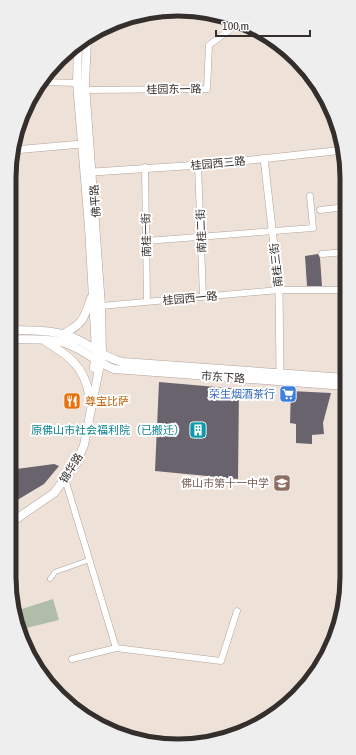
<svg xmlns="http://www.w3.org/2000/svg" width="356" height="755" viewBox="0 0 356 755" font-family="'Asap Condensed','Noto Sans SC',sans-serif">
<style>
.green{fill:#b0bea9}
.building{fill:#69636e}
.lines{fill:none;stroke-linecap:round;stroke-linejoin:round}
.pedestrian-casing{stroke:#afa39b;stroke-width:5.5}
.minor-casing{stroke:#afa39b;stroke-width:7}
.tertiary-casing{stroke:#afa39b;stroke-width:8}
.secondary-casing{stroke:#afa39b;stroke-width:9}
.pedestrian{stroke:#fff;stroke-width:4.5}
.minor{stroke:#fff;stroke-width:6}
.tertiary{stroke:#fff;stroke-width:7}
.secondary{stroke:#fff;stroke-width:8}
.labels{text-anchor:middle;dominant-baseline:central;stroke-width:4;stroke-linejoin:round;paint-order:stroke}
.street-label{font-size:11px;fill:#342f2c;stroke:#fff}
.shop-label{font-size:11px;fill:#366cbe;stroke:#fff;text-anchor:end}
.food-label{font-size:11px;fill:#c56008;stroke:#fff;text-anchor:start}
.culture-label{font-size:11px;fill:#0d838f;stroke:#fff;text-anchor:end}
.education-label{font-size:11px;fill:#785e54;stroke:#fff;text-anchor:end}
.rim{fill:none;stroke:#342f2c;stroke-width:5}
</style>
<rect width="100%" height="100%" fill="#eee1d8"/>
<path class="green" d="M53,599L59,620L26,628L22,609Z"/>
<path class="building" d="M318,254L320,258L322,286H307L305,256Z
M159,382L239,389L238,479L155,471Z
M291,391L331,393L323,423L324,434L312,435V444L296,443V424L290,423Z
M54,464L59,466L44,484L9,505V470Z"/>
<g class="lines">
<defs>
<path id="pedestrian" d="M50,579L55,572L89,560"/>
<path id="minor" d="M42,82L77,83
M86,90L207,89L209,45L231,29L233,20
M198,165L203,297
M145,167L147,302
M320,210L346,207
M146,241L313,228L310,196
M322,254L346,252
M101,306L279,290H346
M65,479L116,648
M72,659L116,648L221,661L237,611"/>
<path id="tertiary" d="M14,150L82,144
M264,158L279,290L280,373
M93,172L215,164L344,150"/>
<path id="secondary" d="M78,45L77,83L89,227L96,351L94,368
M9,330C31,331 56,329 76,339C93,346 105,359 123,362L346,378
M63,334C83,324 84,319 91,298
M9,339C24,340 51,338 65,343C83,349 96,362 114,369L346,386
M45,341C68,355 84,366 89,394
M9,524L54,493L76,464L84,445L102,354L101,306L85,84L87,39"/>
</defs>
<use href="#pedestrian" class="pedestrian-casing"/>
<use href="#minor" class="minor-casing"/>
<use href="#tertiary" class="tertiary-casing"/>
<use href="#secondary" class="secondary-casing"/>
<use href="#pedestrian" class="pedestrian"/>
<use href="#minor" class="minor"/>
<use href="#tertiary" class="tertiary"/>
<use href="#secondary" class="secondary"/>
</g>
<defs>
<symbol id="supermarket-square" viewBox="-11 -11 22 22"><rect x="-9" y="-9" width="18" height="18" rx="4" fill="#3f7fe0" stroke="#fff"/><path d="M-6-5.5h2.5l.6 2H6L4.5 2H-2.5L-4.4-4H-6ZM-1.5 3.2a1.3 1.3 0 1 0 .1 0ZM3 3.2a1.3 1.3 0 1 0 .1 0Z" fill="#fff"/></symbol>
<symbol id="restaurant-square" viewBox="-11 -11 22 22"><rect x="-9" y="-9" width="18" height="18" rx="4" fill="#e8710a" stroke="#fff"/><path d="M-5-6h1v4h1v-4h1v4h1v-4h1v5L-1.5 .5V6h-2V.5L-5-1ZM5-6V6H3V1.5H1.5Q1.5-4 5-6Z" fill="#fff"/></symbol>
<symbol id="building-square" viewBox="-11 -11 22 22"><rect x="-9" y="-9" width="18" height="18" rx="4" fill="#0f9aa8" stroke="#fff"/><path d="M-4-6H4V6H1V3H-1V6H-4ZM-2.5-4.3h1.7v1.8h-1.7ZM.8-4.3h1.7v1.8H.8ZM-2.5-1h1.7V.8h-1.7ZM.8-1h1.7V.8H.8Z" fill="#fff"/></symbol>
<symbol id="school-square" viewBox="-11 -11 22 22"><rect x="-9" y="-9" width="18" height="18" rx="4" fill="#8d6e63" stroke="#fff"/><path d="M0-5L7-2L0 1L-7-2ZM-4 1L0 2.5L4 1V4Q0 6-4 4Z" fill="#fff"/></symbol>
</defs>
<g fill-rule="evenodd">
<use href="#supermarket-square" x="278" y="384" width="20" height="20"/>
<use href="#restaurant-square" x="62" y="391" width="20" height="20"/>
<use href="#building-square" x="188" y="420" width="20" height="20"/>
<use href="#school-square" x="272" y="473" width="20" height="20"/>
</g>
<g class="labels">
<g class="street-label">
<text transform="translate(174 89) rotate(-1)">桂园东一路</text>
<text transform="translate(218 163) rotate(-5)">桂园西三路</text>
<text transform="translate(95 201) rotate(-94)">佛平路</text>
<text transform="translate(201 231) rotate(-92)">南桂二街</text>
<text transform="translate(146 235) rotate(-91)">南桂一街</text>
<text transform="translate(276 265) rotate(-96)">南桂三街</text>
<text transform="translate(190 298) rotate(-5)">桂园西一路</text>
<text transform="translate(223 377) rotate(4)">市东下路</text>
<text transform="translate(71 468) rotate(-58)">锦华路</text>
</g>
<g class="shop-label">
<text x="275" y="394">荣生烟酒茶行</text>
</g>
<g class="food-label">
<text x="85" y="401">尊宝比萨</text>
</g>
<g class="culture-label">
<text x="185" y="430">原佛山市社会福利院（已搬迁）</text>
</g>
<g class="education-label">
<text x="269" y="483">佛山市第十一中学</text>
</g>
</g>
<path d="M0 0H356V755H0ZM178 16H178A162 162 0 0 1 340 178V577A162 162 0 0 1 178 739H178A162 162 0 0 1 16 577V178A162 162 0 0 1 178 16Z" fill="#efeeee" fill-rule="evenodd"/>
<path class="rim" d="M178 16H178A162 162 0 0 1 340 178V577A162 162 0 0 1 178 739H178A162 162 0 0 1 16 577V178A162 162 0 0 1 178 16Z"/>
<path d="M216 30v6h94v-6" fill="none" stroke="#342f2c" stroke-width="2"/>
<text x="222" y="30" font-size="12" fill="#342f2c" stroke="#ffffff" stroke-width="3" paint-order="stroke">100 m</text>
</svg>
